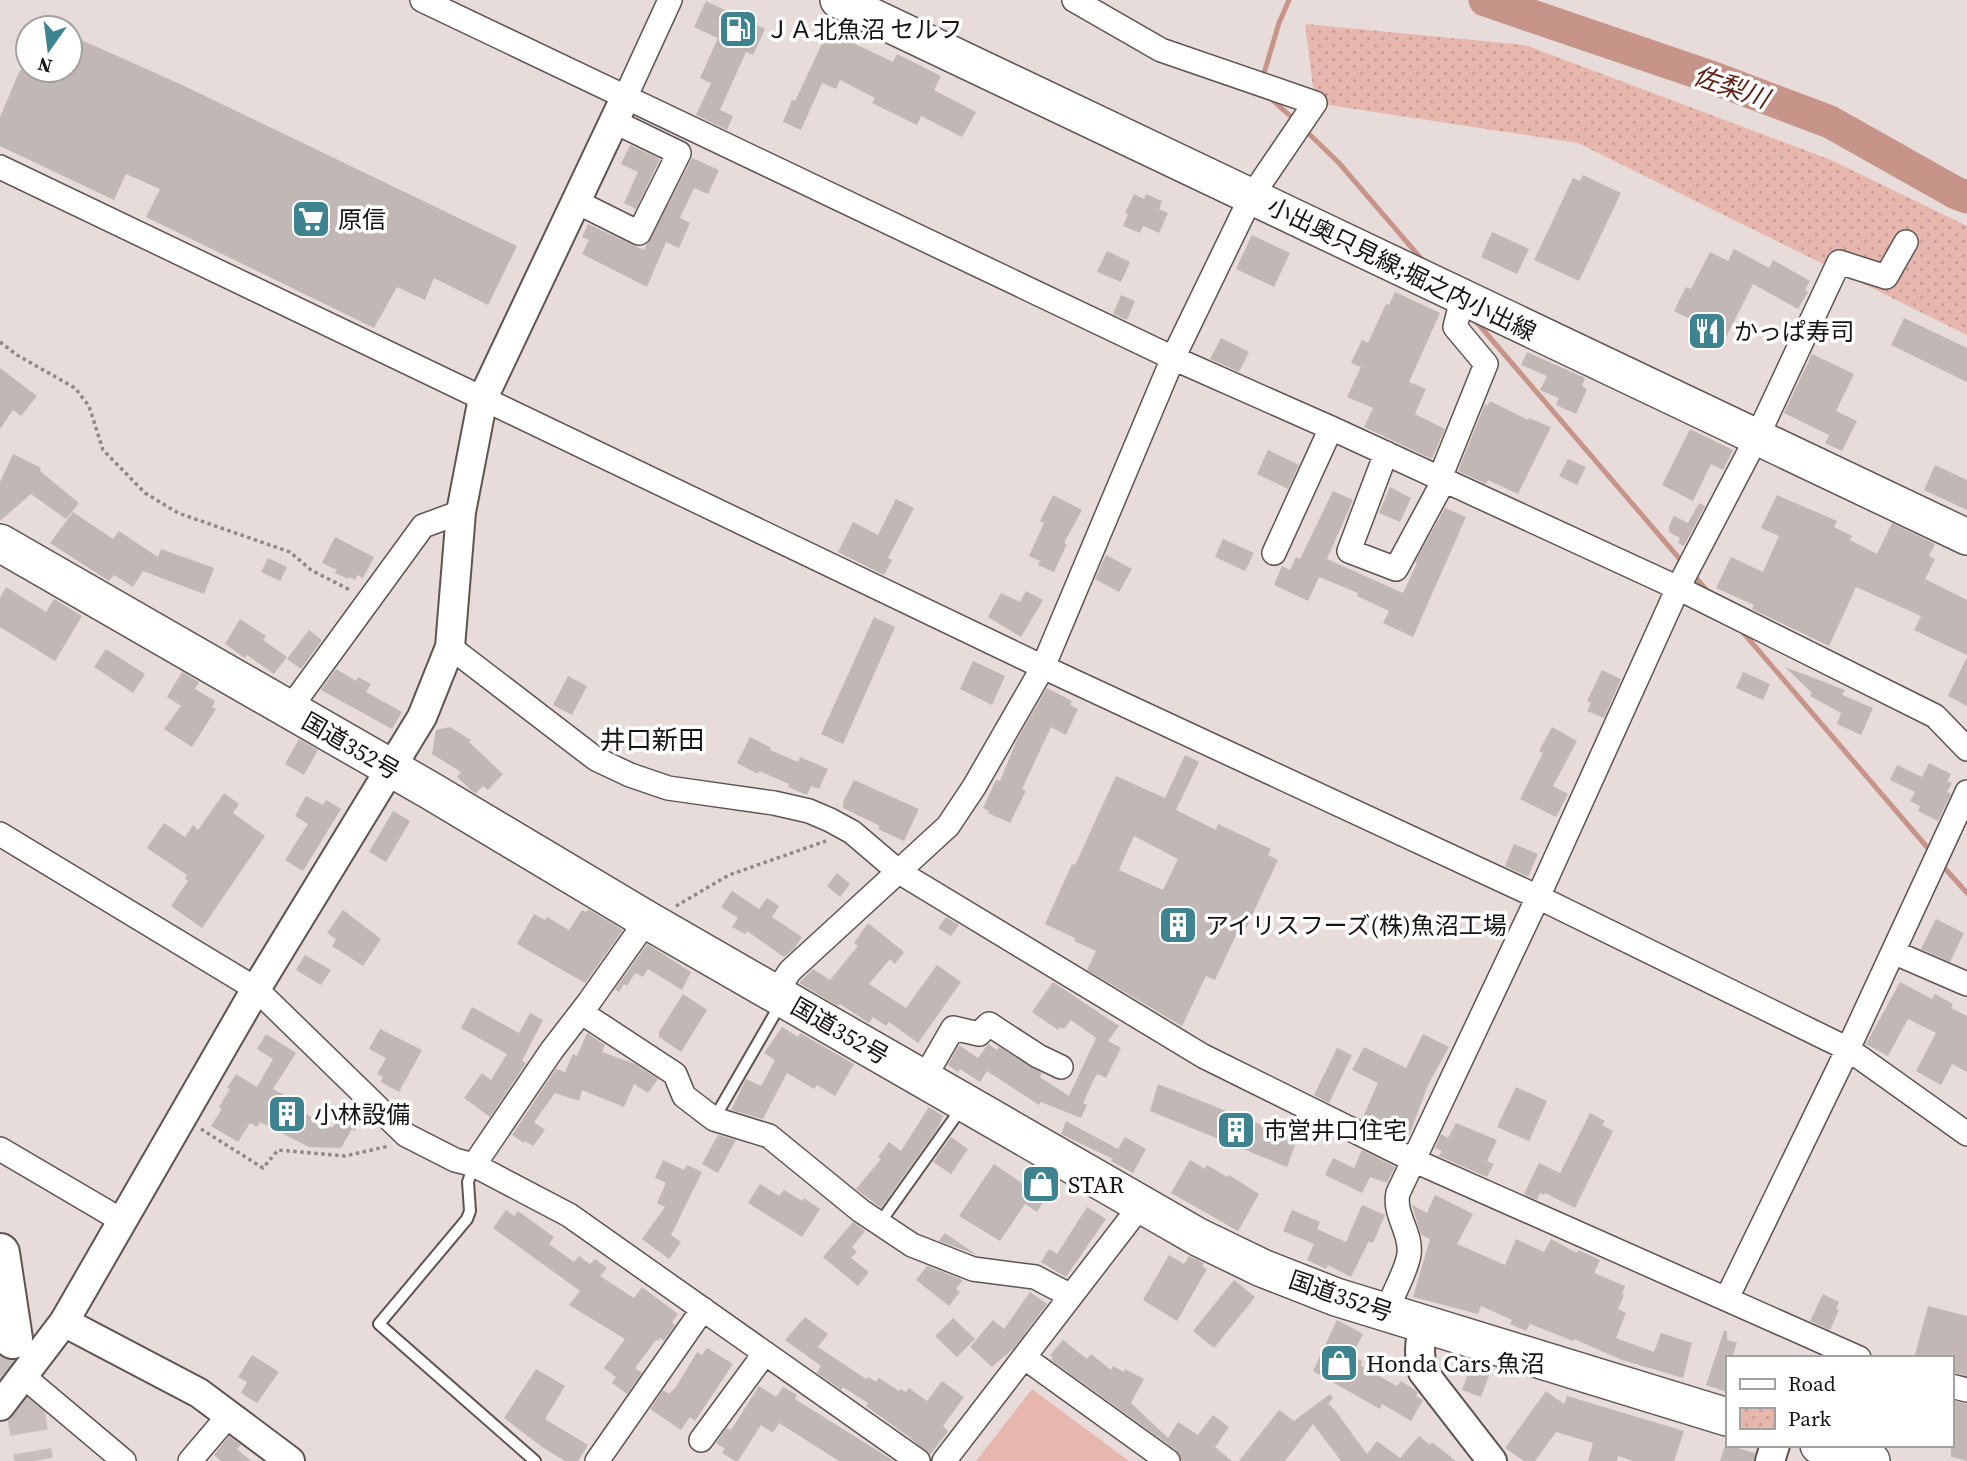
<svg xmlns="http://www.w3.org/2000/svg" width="1967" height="1461" viewBox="0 0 1967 1461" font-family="'Source Serif 4','Noto Sans JP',serif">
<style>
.park{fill:url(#park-dots)}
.pitch{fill:#e7b7ae}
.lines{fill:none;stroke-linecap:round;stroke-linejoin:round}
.stream{stroke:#c79489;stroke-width:5}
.river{stroke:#c79489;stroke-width:33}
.building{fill:#c1b7b4;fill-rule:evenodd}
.motorway-tunnel{stroke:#c8bebc;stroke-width:38;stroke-dasharray:38 19;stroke-linecap:butt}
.service-casing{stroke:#5d5452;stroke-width:14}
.minor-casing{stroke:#5d5452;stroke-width:26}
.tertiary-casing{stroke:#5d5452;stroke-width:32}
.primary-casing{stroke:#5d5452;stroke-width:38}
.trunk-casing{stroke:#5d5452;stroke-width:40}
.motorway-casing{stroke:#5d5452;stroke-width:42}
.path{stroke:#908886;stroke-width:3.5;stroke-dasharray:3.5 3.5;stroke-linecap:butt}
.service{stroke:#fff;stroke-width:10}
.minor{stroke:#fff;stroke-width:23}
.tertiary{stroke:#fff;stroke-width:28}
.primary{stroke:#fff;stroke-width:35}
.trunk{stroke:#fff;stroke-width:37}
.motorway{stroke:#fff;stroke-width:38}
.labels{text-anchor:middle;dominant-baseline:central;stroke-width:7;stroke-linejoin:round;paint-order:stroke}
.poi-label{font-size:24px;fill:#171312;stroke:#fff;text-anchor:start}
.street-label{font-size:24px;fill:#171312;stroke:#fff}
.water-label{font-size:26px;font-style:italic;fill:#5f2015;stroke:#fff}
.neighbourhood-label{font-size:26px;fill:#171312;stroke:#fff}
</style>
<defs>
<pattern id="park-dots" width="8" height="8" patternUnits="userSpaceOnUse" patternTransform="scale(1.75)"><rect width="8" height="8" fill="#e7b7ae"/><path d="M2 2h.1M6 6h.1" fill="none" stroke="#c59c95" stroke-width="1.8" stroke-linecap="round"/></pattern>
</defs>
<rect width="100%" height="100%" fill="#e7dcda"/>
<path class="park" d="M1305,24L1525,45L1831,160L1967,226V335L1578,143L1315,103Z"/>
<path class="pitch" d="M1032,1389L1129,1461H976Z"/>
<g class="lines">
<path class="stream" d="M1262,80L1279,23L1289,0
M1268,96L1297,122
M1304,129L1339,163L1424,262
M1474,319L1684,564
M1693,574L1709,593
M1741,630L1933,854
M1941,864L1967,893"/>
<path class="river" d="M1485,0L1708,76L1830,122L1956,193L1967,197"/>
</g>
<path class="building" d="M706,1L765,29L753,55L746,52L720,110L733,116L727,130L696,115L711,83L700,78L718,38L694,27Z
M828,31L893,62L897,54L941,76L934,90L976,112L962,137L921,116L917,125L872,103L875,98L840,80L836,89L822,83L801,130L783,122L792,100L795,101Z
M70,35L180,84L517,246L488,305L434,278L425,300L397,287L374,328L146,217L160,189L126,174L114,200L0,146V117L20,70H70Z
M630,145L660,159L636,209L624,203L638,172L621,164Z
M692,158L719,170L708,194L694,188L680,218L690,223L679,248L666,242L647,287L582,254L589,240L582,237L588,224L644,250Z
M1583,175L1621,193L1579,281L1534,260L1573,178L1580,181Z
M1134,194L1144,199L1146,194L1162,201L1159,209L1168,213L1159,233L1143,226L1140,233L1123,226L1128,214L1125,213Z
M1492,232L1529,249L1517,274L1481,257Z
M1252,235L1290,253L1274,287L1236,269Z
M1734,249L1769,268L1773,260L1810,281L1805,290L1808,292L1798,309L1753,284L1726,337L1674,311L1686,287L1691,289L1710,252L1728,261Z
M1107,251L1130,262L1121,282L1097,272Z
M1395,292L1440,313L1409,382L1426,389L1415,414L1445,429L1432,459L1364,427L1373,408L1347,397L1361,367L1351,363L1362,340L1368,343L1386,304L1389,305Z
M1121,295L1135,301L1127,320L1113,314Z
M1904,318L1967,348V382L1891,345Z
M1221,338L1249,352L1239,372L1210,359Z
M1527,352L1585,378L1582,386L1587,389L1576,414L1556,405L1559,398L1540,390L1547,376L1521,365Z
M1812,354L1854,374L1836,411L1857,421L1842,451L1825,443L1829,435L1784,413Z
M0,368L37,396L21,416L13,410L0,429Z
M1490,401L1528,420L1529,418L1551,427L1518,494L1488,480L1486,484L1458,471L1485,404L1487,406Z
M1690,429L1733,450L1723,470L1711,464L1693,501L1662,485Z
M1268,450L1299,465L1288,489L1257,474Z
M13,454L41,468L40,471L79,503L66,519L31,494L0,521V482Z
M1568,459L1586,467L1577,485L1559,476Z
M1935,465L1967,480V510L1924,490Z
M1390,487L1411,498L1400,522L1379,513Z
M1333,491L1353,500L1327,559L1403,593L1417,563L1415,562L1445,508L1466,517L1413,637L1383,623L1389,611L1357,596L1358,593L1319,577L1308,601L1274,585L1282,566L1290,570L1296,557L1300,559Z
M1053,495L1082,510L1064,543L1067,544L1054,572L1038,565L1040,561L1029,556L1044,523L1040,521Z
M1777,495L1837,521L1834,527L1852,536L1850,540L1877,554L1892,523L1935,544L1929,556L1935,559L1925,579L1967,600V655L1914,630L1921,616L1856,587L1829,646L1752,609L1754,605L1716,588L1731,557L1763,572L1779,536L1761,528Z
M896,499L914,508L888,558L892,560L884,575L838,552L853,522L878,535Z
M1699,503L1705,506L1684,546L1678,543L1680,538L1669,532V526L1674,516L1688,523Z
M73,512L113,539L119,531L158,557L161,549L214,568L204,594L143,571L133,587L114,575L109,581L50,543Z
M335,537L374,557L363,578L358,575L355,580L349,577L348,579L335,573L337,570L322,563Z
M1223,539L1254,553L1245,571L1215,557Z
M1106,555L1132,569L1119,592L1095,579Z
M268,558L287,567L280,581L261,572Z
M6,587L46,612L54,599L82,616L55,661L0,627V598Z
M1026,591L1043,600L1021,637L988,617L1001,593L1020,602Z
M874,617L895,627L843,744L821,734Z
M240,619L266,636L263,640L287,657L274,674L247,655L245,658L225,644Z
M309,630L322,640L301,669L287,659Z
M106,649L145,674L133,693L94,667Z
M1967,657V706L1948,696Z
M973,661L1005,676L992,705L960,689Z
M1785,667L1845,690L1842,695L1873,708L1861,735L1837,724L1841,713L1810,696L1812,693Z
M336,669L356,681L358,677L371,684L366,692L402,712L392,729L321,690Z
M1602,670L1621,679L1604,718L1587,711L1591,703L1587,701Z
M182,672L199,682L195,689L215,701L212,707L216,709L192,747L164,729L181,706L167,697Z
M1743,672L1770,684L1763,700L1736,688Z
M568,676L587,686L572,715L553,705Z
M1047,688L1072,701L1070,705L1078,709L1066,735L1051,727L1022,789L1026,791L1010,823L988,813L989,811L983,808L996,780L1000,781L1017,740Z
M450,727L471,740L469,742L503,774L488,790L483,786L476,793L472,791L457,777L461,772L432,754L436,730Z
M1552,727L1577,741L1553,786L1568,794L1556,817L1520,799L1543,753L1539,751Z
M750,737L771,748L770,750L798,762L800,757L828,769L819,789L811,786L807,795L788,787L789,784L759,771L758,774L737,763Z
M299,739L318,750L304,775L285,764Z
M1185,755L1199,762L1176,810L1216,830L1218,824L1271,849L1268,855L1278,860L1242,937L1236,935L1215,980L1206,976L1182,1026L1087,970L1096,951L1074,941L1075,938L1045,924L1072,864L1075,865L1116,776L1165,798ZM1134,836L1178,859L1163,890L1119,870Z
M1929,763L1951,774L1947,781L1952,783L1947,792L1951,794L1938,821L1918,811L1920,806L1910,801L1915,792L1890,780L1897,765L1922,777Z
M854,780L919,809L904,841L878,829L880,826L843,808V802Z
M224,793L239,804L233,813L265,836L202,928L171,906L188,881L185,879L187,875L147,848L164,823L185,837L193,825L198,830Z
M306,796L323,805L326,800L341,809L303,871L285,860L308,824L295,816Z
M393,811L410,821L386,862L369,852Z
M1514,844L1538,854L1528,877L1505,866Z
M837,873L850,884L840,897L827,886Z
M732,891L759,909L767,898L779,906L772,917L802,937L794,949L784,957L747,931L745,934L732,927L738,918L721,907Z
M588,909L623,930L585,983L517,944L534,914L545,920L547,917L569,930L582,910L586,912Z
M343,910L381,939L363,966L332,946L336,939L327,933Z
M946,917L959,925L951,936L938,928Z
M1936,919L1964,933L1950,962L1921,949Z
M868,923L904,952L895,964L890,959L869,984L906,1008L937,965L961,982L918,1043L889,1022L886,1026L873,1017L869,1023L840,1004L838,1006L799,983L813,969L830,980L858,946L854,943Z
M647,944L691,972L682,990L648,969L643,977L635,973L627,986L624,984L619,992L615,989Z
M305,955L331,970L321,985L296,970Z
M1053,982L1119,1026L1108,1041L1121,1048L1106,1078L1098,1074L1095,1077L1083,1103L1087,1105L1081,1118L1041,1102L1039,1105L987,1071L980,1082L960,1069L958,1072L948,1065L959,1045L978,1058L988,1044L997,1050L999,1047L1042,1073L1040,1077L1069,1096L1096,1038L1071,1020L1064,1029L1060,1027L1058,1030L1032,1012Z
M1900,982L1932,999L1935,994L1953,1004L1951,1008L1967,1016V1072L1952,1064L1941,1085L1916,1071L1936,1033L1908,1019L1888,1056L1866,1044Z
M683,994L707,1010L681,1052L659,1037V1032Z
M472,1007L519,1033L530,1013L543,1020L522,1061L526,1063L490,1117L464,1098L482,1073L491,1080L507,1054L461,1028Z
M782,1027L798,1037L800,1033L854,1064L835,1096L817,1085L814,1089L787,1073L763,1119L731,1110L746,1079L761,1086L775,1060L764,1053Z
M380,1029L422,1050L399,1092L381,1082L383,1077L377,1074L386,1058L369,1049Z
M587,1033L605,1045L602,1052L635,1064L658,1079L648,1093L634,1084L624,1107L582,1090L579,1101L555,1093L534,1122L545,1130L533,1146L525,1141L524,1143L512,1135L556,1069L565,1072L573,1054L577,1056Z
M266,1034L296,1053L273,1089L300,1103L296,1109L332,1128L346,1107L362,1117L355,1131L352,1129L341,1148L309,1147L260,1122L257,1127L250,1123L238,1142L211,1126L222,1109L219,1107L230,1089L227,1088L236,1074L257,1087L273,1059L257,1049Z
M1423,1034L1449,1047L1428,1085L1407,1141L1362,1119L1378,1083L1352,1070L1364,1047L1406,1068Z
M1337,1048L1352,1055L1329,1103L1314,1095Z
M1158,1084L1297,1139L1287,1167L1150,1111Z
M1516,1087L1547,1101L1529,1141L1497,1127Z
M929,1107L943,1116L938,1128L881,1208L856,1189L881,1159L878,1157L889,1142L901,1151Z
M1590,1113L1605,1121L1602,1125L1613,1131L1575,1208L1545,1193L1544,1195L1540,1193L1537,1200L1524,1194L1539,1163L1560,1173Z
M1066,1121L1118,1149L1125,1137L1146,1149L1133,1173L1111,1161L1113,1159L1061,1134Z
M1456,1123L1497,1140L1487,1161L1494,1164L1487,1177L1439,1156L1442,1151L1435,1148L1441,1134L1448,1138Z
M718,1135L736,1140L718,1173L702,1164Z
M951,1137L968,1149L951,1174L933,1162Z
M1362,1150L1395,1167L1387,1183L1370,1177L1362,1193L1325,1175L1333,1158L1354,1168Z
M663,1160L684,1170L687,1165L702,1172L671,1235L681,1242L669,1259L642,1239L665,1207L657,1203L666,1183L655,1178Z
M1190,1160L1205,1169L1207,1165L1227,1177L1229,1175L1259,1194L1238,1231L1171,1193Z
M994,1164L1028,1187L1036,1174L1054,1184L1037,1212L1025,1204L1000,1241L959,1216Z
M760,1184L779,1196L784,1190L802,1201L804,1198L820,1209L802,1237L748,1203Z
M1435,1195L1473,1214L1457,1244L1505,1265L1516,1239L1544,1252L1551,1239L1577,1253L1578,1250L1600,1260L1594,1273L1625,1286L1622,1294L1624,1295L1618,1309L1626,1313L1616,1338L1654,1352L1661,1333L1692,1343L1683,1378L1622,1360L1574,1339L1573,1341L1530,1324L1526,1331L1510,1324L1512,1320L1481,1306L1478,1314L1413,1297L1430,1239L1421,1235L1412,1205L1427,1213Z
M1362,1205L1385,1215L1373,1243L1369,1241L1351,1277L1328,1265L1326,1269L1307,1260L1314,1244L1283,1231L1292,1210L1320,1222L1317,1229L1346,1242Z
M1087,1207L1106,1219L1066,1277L1041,1262L1049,1249L1057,1254Z
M506,1210L514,1216L518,1211L554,1237L549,1244L574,1262L579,1256L590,1264L595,1259L607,1268L600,1276L634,1298L642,1287L678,1314L672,1322L675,1325L664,1341L660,1338L658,1341L656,1340L635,1368L642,1373L627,1394L612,1383L616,1377L604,1368L625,1339L569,1305L580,1291L493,1228Z
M853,1222L865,1231L852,1247L857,1252L851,1258L869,1272L858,1286L823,1257Z
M945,1233L977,1255L939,1241Z
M1169,1255L1184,1264L1189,1256L1204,1263L1202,1266L1207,1269L1177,1321L1143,1300Z
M927,1266L963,1280L956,1289L960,1292L949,1306L916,1280Z
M1234,1280L1255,1297L1214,1348L1193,1331Z
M1030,1292L1047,1304L1014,1348L992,1367L970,1347L993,1320L1004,1329Z
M1823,1294L1839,1302L1836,1309L1839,1310L1830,1330L1810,1321Z
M1928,1306L1967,1316V1376L1951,1372V1358H1914Z
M805,1317L828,1334L818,1347L866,1379L868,1377L876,1382L879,1378L899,1391L900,1389L906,1392L909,1388L927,1401L942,1381L964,1397L943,1426L948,1431L930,1455L909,1437L866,1406L868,1403L843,1387L841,1390L817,1373L821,1366L785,1340Z
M953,1318L975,1339L957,1357L935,1336Z
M1337,1320L1363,1334L1352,1355L1362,1361L1361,1366L1397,1386L1401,1381L1418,1392L1416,1396L1423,1400L1411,1421L1382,1404L1380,1409L1313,1371Z
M1724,1331H1727V1340L1737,1343L1732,1358H1727V1392L1706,1385Z
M1063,1340L1087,1359L1091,1354L1111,1370L1113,1366L1124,1372L1125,1369L1144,1379L1131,1403L1168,1438L1178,1422L1198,1435L1213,1415L1229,1427L1215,1447L1232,1461H1182L1176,1450L1051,1360L1053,1357L1050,1355Z
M707,1348L733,1364L695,1421L690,1417L681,1430L650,1409L663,1390L669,1394L676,1387L697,1352L702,1355Z
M252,1355L279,1372L257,1403L241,1393L247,1382L238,1377Z
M1471,1366L1490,1373L1481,1397L1462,1390Z
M536,1369L565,1386L545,1419L588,1445L578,1461H565L542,1447L504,1418Z
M759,1386L776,1397L783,1387L797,1395L795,1399L894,1461H839L779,1423L773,1433L761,1425L738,1461H735L722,1453L725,1449L716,1443L727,1428L731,1430Z
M1546,1391L1564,1404L1567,1396L1684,1431L1674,1461H1633L1618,1456L1617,1461H1588L1593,1443L1556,1432L1535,1461H1524L1505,1448Z
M1330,1394L1333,1398L1328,1404L1334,1409L1367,1454L1377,1441L1400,1458L1419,1436L1430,1445L1432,1442L1456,1461H1341L1313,1424L1285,1461H1239L1279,1410L1294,1421Z
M1951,1400L1967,1404V1461L1951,1457Z
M229,1436L241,1445L237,1449L251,1461H221L214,1455Z
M1726,1443L1727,1445L1755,1453L1754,1461H1720Z"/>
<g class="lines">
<path class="motorway-tunnel" d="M13,1339L34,1461"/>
<defs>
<path id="service" d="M714,1119L781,1003
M474,1165L468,1182L470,1211L467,1219L379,1324L535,1461
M879,1224L963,1106"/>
<path id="minor" d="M422,0L1173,358L1331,428L1678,588L1935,716L1967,749
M625,98L670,0
M0,167L1043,667L1538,897L1848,1049L1967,1134
M577,202L639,233L679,153L613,121
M1386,453L1349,551L1396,569L1444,480
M1440,478L1486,364L1455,327L1462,299
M1274,553L1331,428
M450,647L596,759L630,775L668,788L774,803L809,811L830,820L852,832L899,872L1203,1056L1413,1160L1859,1358
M288,711L423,526L461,512
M0,834L256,989L406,1135L455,1160L474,1165L569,1215L918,1461
M1893,952L1967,984
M775,994L790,971L948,826L974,787L1043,667L1173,358L1251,197L1315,103L1161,50L1074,0
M582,1013L675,1074L684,1096L714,1119L769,1136L861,1211L912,1245L973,1269L1035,1277L1071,1296
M930,1068L953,1028L979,1034L989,1024L1038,1056L1061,1067
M0,1149L121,1220
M474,1165L552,1050L589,1002L647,920
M1727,1298L1848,1049L1967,792
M1387,1312C1392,1294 1407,1271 1409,1254C1412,1233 1393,1214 1398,1193L1538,897L1678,588L1757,437L1839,262L1886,277L1906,242
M1025,1358L1168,1461
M23,1376L124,1461
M1951,1386L1967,1390
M701,1440L765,1353
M190,1461L230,1414
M597,1461L703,1309
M944,1461L1141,1205"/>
<path id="tertiary" d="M64,1322L199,1393L290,1461
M1424,1324C1420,1341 1418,1355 1423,1372L1492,1461
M0,1406L64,1322L256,989L422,717L450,647L461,512L483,398L625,98
M1770,1461L1775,1445"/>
<path id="primary" d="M838,0L1967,537"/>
<path id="trunk" d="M0,543L431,791L647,920L1198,1237L1262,1268L1336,1297L1727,1417
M1819,1445L1871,1461"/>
<path id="motorway" d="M0,1253L13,1339"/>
</defs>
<use href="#service" class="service-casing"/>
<use href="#minor" class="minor-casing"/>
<use href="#tertiary" class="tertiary-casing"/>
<use href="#primary" class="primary-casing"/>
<use href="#trunk" class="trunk-casing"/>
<use href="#motorway" class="motorway-casing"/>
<path class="path" d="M0,342L17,355L75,388L89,406L103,450L145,493L178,513L290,552L311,570L350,590
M676,906L729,875L826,841
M201,1129L263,1168L278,1150L345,1156L389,1146"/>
<use href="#service" class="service"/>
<use href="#minor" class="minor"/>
<use href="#tertiary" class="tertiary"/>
<use href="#primary" class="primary"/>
<use href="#trunk" class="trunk"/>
<use href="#motorway" class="motorway"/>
</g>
<defs>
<symbol id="fuel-square" viewBox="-11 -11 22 22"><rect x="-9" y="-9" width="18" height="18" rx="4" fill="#3d8390" stroke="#fff"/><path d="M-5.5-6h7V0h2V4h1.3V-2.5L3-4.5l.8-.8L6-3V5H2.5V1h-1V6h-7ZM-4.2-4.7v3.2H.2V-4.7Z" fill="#fff"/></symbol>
<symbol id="supermarket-square" viewBox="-11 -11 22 22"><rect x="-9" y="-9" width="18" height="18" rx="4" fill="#3d8390" stroke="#fff"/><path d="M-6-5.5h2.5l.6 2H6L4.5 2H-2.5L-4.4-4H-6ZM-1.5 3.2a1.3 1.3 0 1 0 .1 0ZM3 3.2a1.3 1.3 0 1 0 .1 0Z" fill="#fff"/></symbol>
<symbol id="restaurant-square" viewBox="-11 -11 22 22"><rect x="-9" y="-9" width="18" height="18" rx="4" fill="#3d8390" stroke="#fff"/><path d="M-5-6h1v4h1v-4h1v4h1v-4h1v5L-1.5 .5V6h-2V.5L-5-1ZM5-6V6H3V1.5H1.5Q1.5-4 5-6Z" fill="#fff"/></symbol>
<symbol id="building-square" viewBox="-11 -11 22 22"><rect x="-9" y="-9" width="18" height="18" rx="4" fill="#3d8390" stroke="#fff"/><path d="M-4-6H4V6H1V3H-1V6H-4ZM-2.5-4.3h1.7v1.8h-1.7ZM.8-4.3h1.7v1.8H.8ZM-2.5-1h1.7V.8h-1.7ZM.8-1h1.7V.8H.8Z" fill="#fff"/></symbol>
<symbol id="shop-square" viewBox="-11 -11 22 22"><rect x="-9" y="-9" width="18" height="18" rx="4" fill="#3d8390" stroke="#fff"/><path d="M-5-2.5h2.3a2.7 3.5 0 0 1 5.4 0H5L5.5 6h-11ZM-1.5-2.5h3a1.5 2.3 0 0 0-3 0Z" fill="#fff"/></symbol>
</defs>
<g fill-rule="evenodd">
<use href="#fuel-square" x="716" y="7" width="44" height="44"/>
<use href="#supermarket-square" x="289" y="197" width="44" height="44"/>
<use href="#restaurant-square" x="1685" y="309" width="44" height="44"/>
<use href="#building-square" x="1156" y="903" width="44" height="44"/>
<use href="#building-square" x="265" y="1092" width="44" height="44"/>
<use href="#building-square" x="1214" y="1108" width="44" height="44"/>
<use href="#shop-square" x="1019" y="1162" width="44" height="44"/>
<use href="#shop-square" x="1317" y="1341" width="44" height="44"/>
</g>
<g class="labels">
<g class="poi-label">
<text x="765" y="29">ＪＡ北魚沼 セルフ</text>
<text x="338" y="219">原信</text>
<text x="1734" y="331">かっぱ寿司</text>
<text x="1205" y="925">アイリスフーズ(株)魚沼工場</text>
<text x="314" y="1114">小林設備</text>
<text x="1263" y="1130">市営井口住宅</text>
<text x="1068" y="1184">STAR</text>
<text x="1366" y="1363">Honda Cars 魚沼</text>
</g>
<g class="street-label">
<text transform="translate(1402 269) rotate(26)">小出奥只見線;堀之内小出線</text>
<text transform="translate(351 746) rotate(30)">国道352号</text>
<text transform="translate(840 1031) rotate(30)">国道352号</text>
<text transform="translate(1341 1296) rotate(19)">国道352号</text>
</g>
<g class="water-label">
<text transform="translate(1731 87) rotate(19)">佐梨川</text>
</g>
<g class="neighbourhood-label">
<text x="652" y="740">井口新田</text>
</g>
</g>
<rect x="1726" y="1356" width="228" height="91" fill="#ffffff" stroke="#a2a1a0" stroke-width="2"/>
<rect x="1740" y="1379" width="35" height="10" fill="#ffffff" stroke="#a2a1a0" stroke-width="2"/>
<text x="1788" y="1391" font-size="21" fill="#171312">Road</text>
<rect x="1740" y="1408" width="35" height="21" fill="url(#park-dots)" stroke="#a2a1a0" stroke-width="2"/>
<text x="1788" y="1426" font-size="21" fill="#171312">Park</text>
<g transform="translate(49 49) rotate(194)"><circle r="33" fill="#ffffff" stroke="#a2a1a0" stroke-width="2"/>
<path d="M0-5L12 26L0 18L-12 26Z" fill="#3d8390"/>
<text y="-10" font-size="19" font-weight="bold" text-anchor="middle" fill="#171312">N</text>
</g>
</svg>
